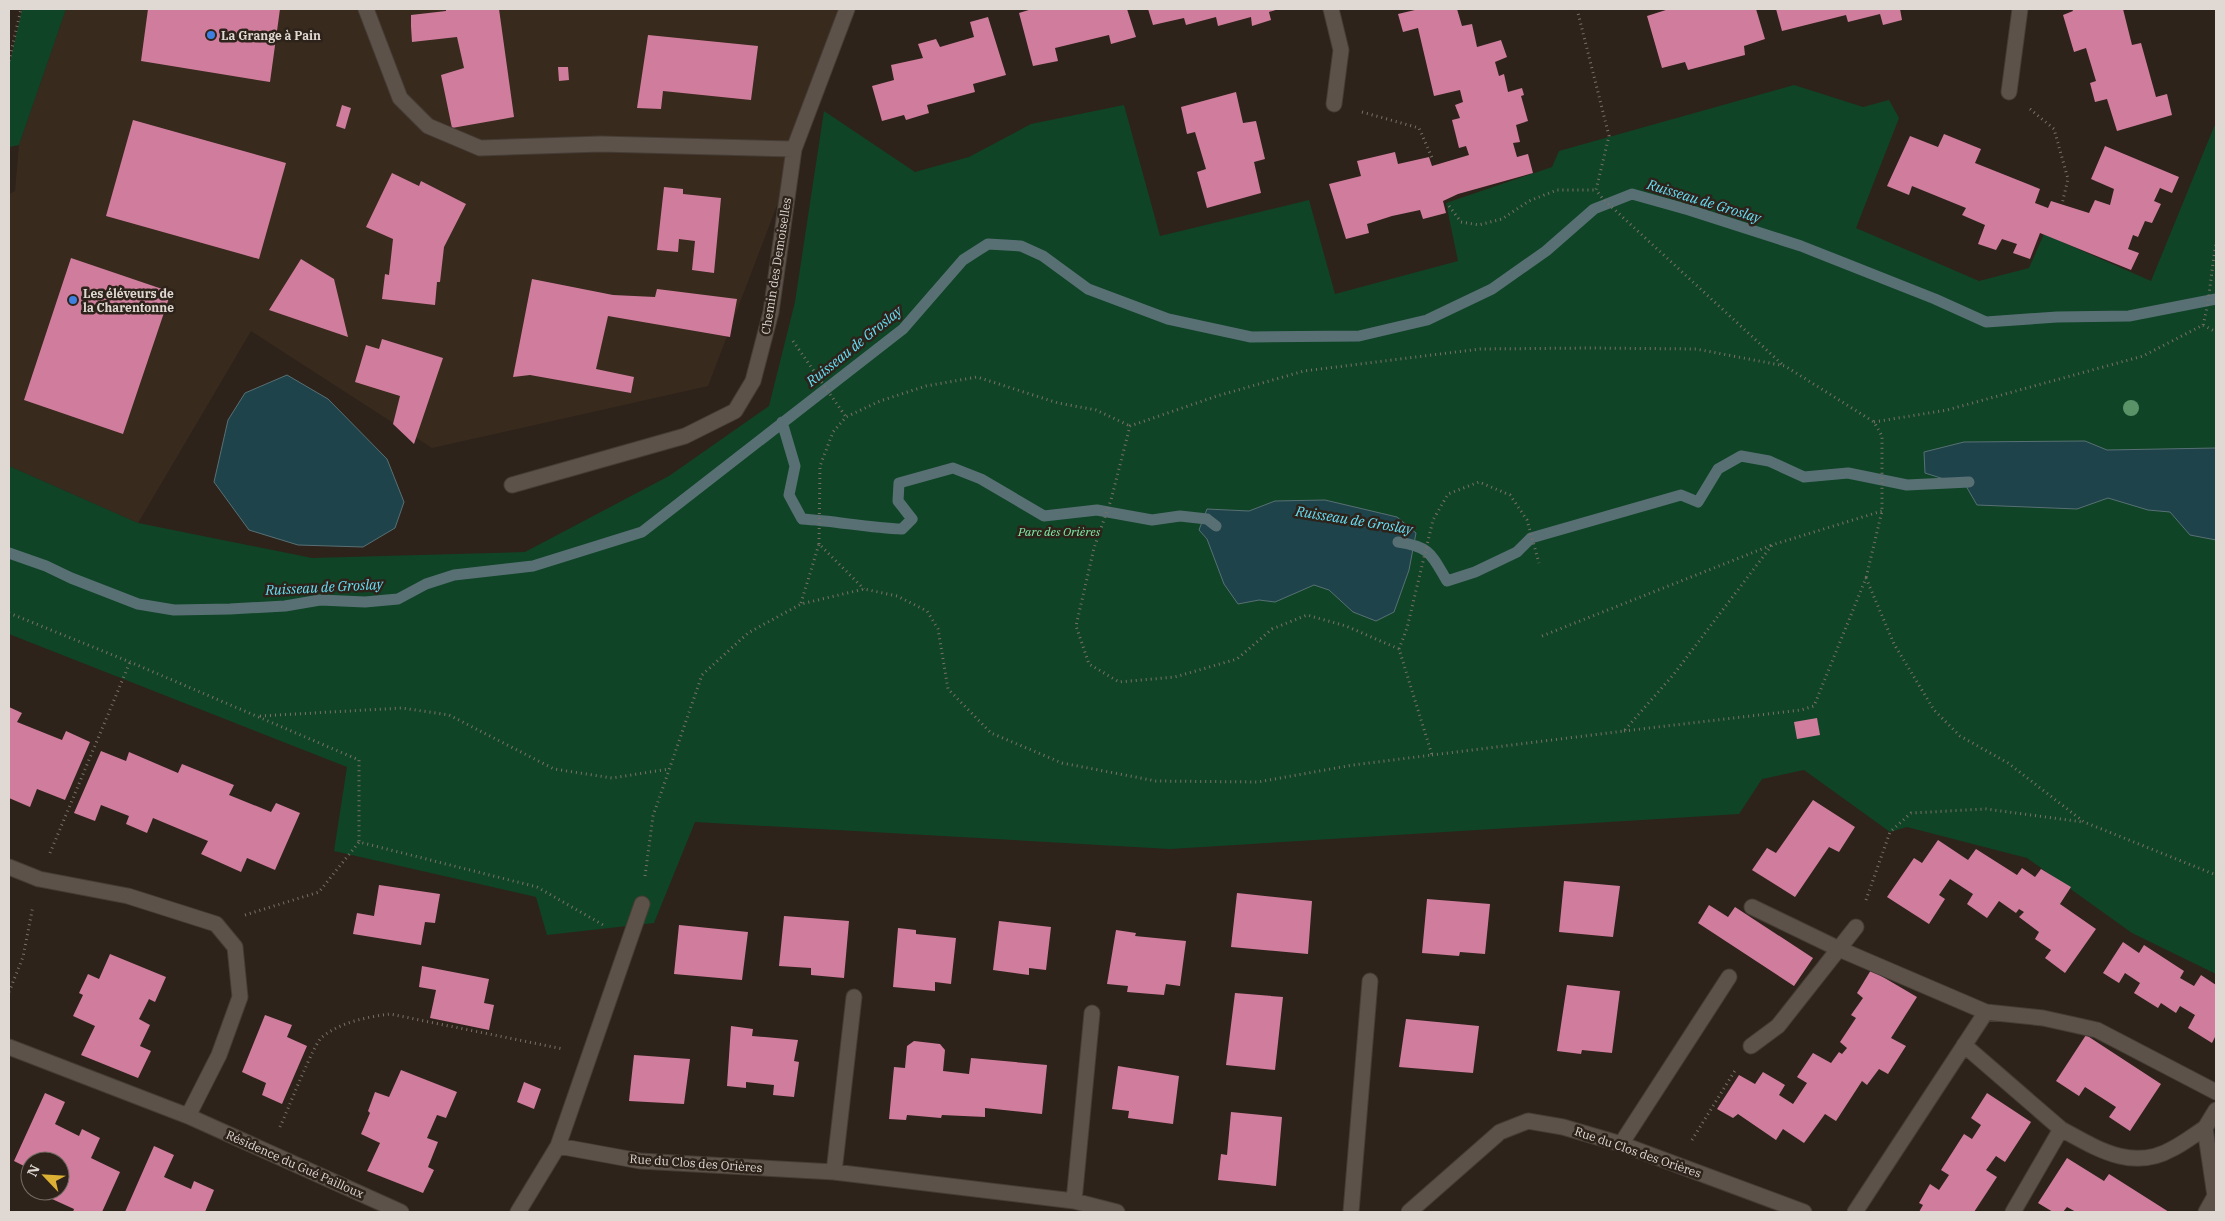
<svg xmlns="http://www.w3.org/2000/svg" width="2225" height="1221" viewBox="0 0 2225 1221" font-family="'IBM Plex Serif',serif">
<style>
.built{fill:#392a1e}
.green{fill:#104427}
.water{fill:#1e434b;stroke:#587074}
.lines{fill:none;stroke-linecap:round;stroke-linejoin:round}
.stream{stroke:#587074;stroke-width:11}
.building{fill:#d07d9d}
.lane-casing{stroke:#453d36;stroke-width:17}
.street-casing{stroke:#453d36;stroke-width:17}
.path{stroke:#797069;stroke-width:3;stroke-dasharray:1 4;stroke-linecap:butt}
.lane{stroke:#5d5249;stroke-width:15}
.street{stroke:#5d5249;stroke-width:15}
.tree{fill:#5b9369}
.shop-dot{fill:#3f7fe0;stroke:#2d231a;stroke-width:2}
.labels{text-anchor:middle;dominant-baseline:central;stroke-width:5;stroke-linejoin:round;paint-order:stroke}
.poi-label{font-size:12px;font-weight:bold;fill:#dfd8d3;stroke:#2d231a;text-anchor:start}
.street-label{font-size:12px;fill:#dfd8d3;stroke:#2d231a}
.park-label{font-size:12px;font-style:italic;fill:#81eea9;stroke:#2d231a}
.water-label{font-size:14px;font-style:italic;fill:#68e0f8;stroke:#2d231a}
</style>
<rect width="100%" height="100%" fill="#2d231a"/>
<path class="built" d="M66,9H852L708,386L432,448L251,331L138,523L9,466V194L15,191L19,145Z"/>
<path class="green" d="M22,9H66L19,145L9,147V66Z
M1794,85L1863,107L1889,100L1899,118L1856,228L1979,281L2029,268L2044,234L2151,281L2216,122V974L2132,933L2027,858L1907,827L1890,832L1804,770L1762,779L1739,814L1170,849L695,822L654,923L547,935L536,897L334,851L347,767L9,634V466L138,523L312,558L525,552L669,476L769,406L795,302L824,111L915,172L969,157L1031,124L1124,105L1160,236L1309,200L1335,294L1458,261L1446,203L1552,167L1559,151Z"/>
<path class="water" d="M287,375L328,399L387,459L404,502L395,528L363,547L298,545L249,530L214,482L228,420L245,393Z
M2085,441L2107,450L2216,448V540L2190,535L2170,512L2148,510L2108,498L2077,509L1977,505L1966,486L1925,473L1924,452L1964,442Z
M1325,500L1397,517L1416,533L1409,570L1394,612L1376,621L1353,612L1329,590L1314,585L1275,602L1259,600L1238,604L1224,584L1207,539L1199,530L1207,509L1249,511L1275,501Z"/>
<g class="lines">
<path class="stream" d="M782,422L795,466L789,495L802,519C836,521 869,528 902,529L912,519L898,501L899,483L953,468L981,479L1044,516L1097,510L1152,520L1180,516L1207,519L1216,526
M1398,542C1431,547 1431,554 1447,581L1475,572L1517,552L1531,538L1681,495L1698,502L1718,469L1741,456L1769,461L1804,477L1848,473L1907,485L1969,482
M9,553L46,566L71,578L138,604L174,610L230,609L285,606L320,600L365,602L398,599L426,584L454,575L533,566L642,532L903,329L963,260L988,244L1021,246L1043,256L1088,289L1168,319L1251,337L1359,336L1427,320L1492,289L1546,251L1594,209L1632,194L1689,210L1801,246L1935,299L1986,322L2057,317L2129,316L2216,299"/>
</g>
<path class="building" d="M148,9H280L270,82L141,61Z
M446,9H499L514,117L452,128L441,75L464,68L457,37L412,42L411,26V15L446,11Z
M1032,9H1127L1136,37L1111,44L1109,35L1055,48L1058,61L1033,66L1019,13Z
M1148,9H1279L1269,12L1271,20L1252,26L1251,17L1218,26L1216,17L1186,25L1184,18L1153,25Z
M1419,9H1457L1462,26L1472,24L1477,47L1501,40L1507,57L1495,62L1499,76L1504,74L1508,92L1522,88L1524,95L1521,96L1528,121L1516,125L1520,142L1513,143L1517,157L1528,154L1533,173L1458,194L1443,201L1446,213L1423,219L1420,210L1392,216L1367,224L1369,233L1346,239L1329,184L1361,176L1357,161L1395,152L1398,164L1429,157L1432,166L1469,155L1466,146L1459,148L1452,120L1460,118L1455,105L1463,102L1460,90L1434,96L1418,28L1403,32L1398,14Z
M1669,9H1756L1765,39L1744,46L1745,55L1688,70L1685,62L1662,68L1647,16Z
M1776,9H1900L1902,20L1883,25L1880,14L1848,22L1846,15L1782,31Z
M2072,9H2123L2132,45L2141,43L2156,97L2167,94L2172,115L2117,131L2107,99L2095,102L2090,83L2096,81L2086,48L2074,52L2063,15L2073,11Z
M988,17L1006,75L973,84L975,92L927,105L929,113L906,120L904,115L882,121L872,86L894,80L891,65L923,58L918,44L936,39L940,47L974,37L970,22Z
M648,35L758,46L751,100L663,91L661,109L637,108Z
M558,67H568L569,80L559,81Z
M1236,92L1243,123L1256,121L1265,159L1254,162L1261,193L1207,208L1197,172L1206,169L1195,132L1187,134L1181,107Z
M342,105L351,108L345,129L336,126Z
M133,120L286,163L259,259L106,216Z
M1944,134L1981,149L1975,163L2040,189L2035,203L2048,208L2051,201L2089,213L2095,200L2110,205L2114,189L2091,179L2105,146L2179,177L2172,193L2160,188L2154,201L2161,204L2152,223L2145,221L2138,237L2133,235L2128,249L2139,253L2131,270L2040,233L2030,259L2013,253L2017,244L2002,239L1996,250L1978,244L1985,225L1962,215L1966,208L1912,186L1909,195L1887,186L1910,136L1938,147Z
M392,173L419,186L421,181L466,204L444,247L440,282H437L435,305L382,299L385,274L389,275L393,239L366,227Z
M664,187L683,189V194L721,198L714,273L692,270L695,241L679,239L678,252L657,250Z
M71,258L171,292L123,434L24,400Z
M301,259L334,279L348,337L269,310Z
M532,279L613,295L655,297L657,289L737,299L730,337L608,316L596,369L634,377L631,393L530,375L513,377Z
M382,339L443,358L414,444L393,424L400,396L355,382L366,345L379,349Z
M9,707L22,713L17,722L62,740L66,731L90,742L65,800L37,789L30,807L9,798Z
M1817,718L1820,735L1797,739L1794,722Z
M101,751L126,761L129,752L178,773L182,764L234,785L229,795L271,812L276,803L300,813L275,870L247,858L241,872L201,854L208,841L153,818L147,833L126,824L129,816L101,805L95,821L74,813Z
M1813,800L1855,827L1839,852L1829,847L1795,897L1752,870L1767,848L1776,853Z
M1938,840L1968,860L1976,849L2017,875L2022,868L2035,877L2041,869L2071,887L2060,904L2096,929L2065,973L2045,958L2051,950L2035,939L2039,932L2019,917L2024,912L2019,909L2016,913L1999,901L1987,918L1967,904L1973,894L1950,879L1939,895L1945,899L1929,924L1887,897L1914,858L1922,863Z
M1564,881L1620,886L1613,937L1559,932Z
M379,885L440,894L435,923L425,922L421,945L353,934L357,913L374,916Z
M1237,893L1312,901L1308,954L1231,947Z
M1427,899L1490,904L1485,954L1460,952L1459,956L1422,953Z
M1709,905L1728,917L1735,907L1813,958L1794,986L1698,923Z
M784,916L849,921L844,978L811,975V968L779,966Z
M999,921L1051,927L1046,970L1029,968V975L993,970Z
M679,925L748,932L742,980L674,974Z
M898,928L916,930V934L956,938L951,984L935,982V991L893,987Z
M1116,930L1136,933L1135,936L1186,941L1180,986L1166,984L1164,995L1127,992L1128,986L1107,984Z
M2123,942L2139,953L2144,945L2184,971L2180,978L2194,986L2201,975L2216,985V1035L2212,1043L2188,1028L2195,1015L2180,1006L2176,1013L2161,1003L2158,1008L2134,993L2140,983L2125,973L2119,983L2103,973Z
M110,954L166,977L155,1002L149,999L139,1019L150,1025L140,1046L151,1051L138,1078L81,1055L95,1026L73,1016L83,995L79,993L88,974L99,979Z
M422,966L489,979L484,1003L494,1005L489,1030L430,1018L436,990L419,987Z
M1871,970L1917,997L1891,1038L1906,1046L1888,1074L1879,1069L1867,1085L1862,1081L1836,1121L1825,1114L1804,1143L1783,1129L1776,1140L1738,1114L1733,1118L1717,1109L1739,1075L1755,1084L1763,1072L1785,1085L1779,1095L1793,1104L1807,1083L1797,1077L1813,1053L1831,1063L1839,1052L1842,1054L1847,1048L1840,1042L1856,1018L1851,1015L1863,998L1857,993Z
M1567,985L1620,991L1612,1053L1582,1050L1581,1054L1557,1051Z
M1235,993L1283,997L1275,1070L1226,1065Z
M265,1015L292,1025L287,1037L307,1046L282,1104L262,1095L266,1083L242,1072Z
M1406,1019L1479,1026L1473,1073L1399,1067Z
M731,1026L753,1029L752,1036L798,1040L794,1061L799,1062L794,1097L773,1095L774,1085L746,1082V1088L727,1086Z
M2086,1035L2161,1084L2130,1131L2109,1117L2116,1107L2085,1087L2079,1096L2056,1081Z
M914,1041L940,1044L945,1050L943,1071L969,1074L971,1058L1047,1065L1042,1114L985,1108V1117L942,1115L941,1118L907,1115L906,1120L889,1119L894,1067L905,1068L907,1046Z
M634,1055L690,1059L684,1104L629,1101Z
M1118,1066L1179,1076L1173,1124L1128,1118L1129,1111L1112,1109Z
M401,1070L457,1092L446,1118L437,1115L427,1138L438,1142L428,1167L434,1170L423,1193L367,1171L380,1143L361,1134L370,1113L368,1111L375,1092L389,1097Z
M524,1082L541,1089L534,1109L517,1102Z
M45,1093L65,1102L55,1124L79,1136L82,1129L100,1138L91,1158L120,1172L102,1212H73L74,1209L52,1199L55,1191H60V1161H30V1169L14,1161Z
M1987,1093L2031,1122L2005,1162L1996,1156L1986,1170L1997,1177L1974,1212H1919L1923,1205L1919,1203L1930,1184L1939,1190L1949,1175L1941,1170L1964,1134L1972,1139L1981,1125L1971,1118Z
M1231,1112L1282,1117L1276,1186L1218,1180L1221,1154L1227,1155Z
M154,1146L174,1155L164,1177L191,1189L194,1181L214,1190L205,1212H125Z
M2067,1158L2104,1181L2109,1174L2169,1212H2076L2067,1207L2063,1212H2053L2038,1203Z"/>
<g class="lines">
<defs>
<path id="lane" d="M1621,1144L1729,977"/>
<path id="street" d="M366,9L400,98L428,126L480,148L601,144L794,149L847,9
M1331,9L1341,50L1334,104
M2009,92L2020,9
M512,485L685,436L735,411L753,381L771,312L794,149
M9,867L39,879L128,896L216,924L235,947L240,997L219,1055L188,1116
M1752,907L1839,949L1986,1012
M1964,1045L2061,1129L2013,1212
M1751,1046L1778,1026L1856,927
M9,1047L188,1116L401,1212
M2061,1129C2096,1148 2132,1172 2172,1149C2184,1143 2194,1135 2205,1128
M558,1146L640,1161L834,1172L1074,1201L1117,1212
M834,1172L854,997
M1074,1201L1092,1013
M518,1212L558,1146L642,904
M1351,1212L1370,981
M1409,1212L1500,1132L1528,1121L1563,1127L1621,1144L1804,1212
M1855,1212L1986,1012L2043,1018L2097,1030L2216,1092
M2206,1212L2215,1196L2205,1128L2216,1110"/>
</defs>
<use href="#lane" class="lane-casing"/>
<use href="#street" class="street-casing"/>
<path class="path" d="M1577,9L1609,136L1596,190L1603,199L1784,366
M9,61L21,9
M2030,109L2054,129L2068,179L2062,204
M1362,112L1419,128L1433,160
M1449,206L1461,222L1479,225L1502,219L1529,201L1557,190H1596
M2203,325C2210,299 2211,271 2216,244
M793,341L846,417
M1874,422L1947,410L2143,356L2203,325L2216,332
M819,544L820,466L833,432L846,417L880,401L926,386L977,377L1058,403L1096,410L1130,426
M801,603L819,544L864,589
M9,613L130,662L359,760V842
M1542,636L1772,545
M1399,649L1407,628L1433,520L1448,494L1479,482L1510,495L1527,520L1539,563
M260,716L402,708L449,715L554,769L612,778L669,769
M1624,731L1801,710L1814,706L1866,578L1894,644L1934,710L1960,736L2008,763L2084,822L2216,875
M1432,755L1624,731L1674,674L1772,545L1882,511
M50,853L130,662
M645,876L653,816L702,675L748,633L801,604L864,589L897,596L927,611L938,629L948,689L991,733L1062,763L1156,781L1258,782L1353,765L1432,755L1399,649L1346,626L1307,615L1272,629L1237,659L1175,677L1119,682L1089,664L1076,626L1094,548L1111,500L1130,426L1217,396L1304,371L1480,349L1590,348L1696,349L1785,366L1874,422L1882,436V511L1866,578
M1866,900L1890,832L1911,813L1986,809L2083,822
M245,915L319,892L359,842L537,887L605,926
M9,992L23,957L33,906
M280,1127C286,1114 315,1041 322,1037C341,1022 367,1017 390,1014L563,1049
M1692,1140L1736,1069"/>
<use href="#lane" class="lane"/>
<use href="#street" class="street"/>
</g>
<circle class="tree" cx="2131" cy="408" r="8"/>
<g class="shop-dot">
<circle cx="211" cy="35" r="5"/>
<circle cx="73" cy="300" r="5"/>
</g>
<g class="labels">
<g class="poi-label">
<text x="221" y="35">La Grange à Pain</text>
<text x="83" y="293">Les éléveurs de<tspan x="83" dy="14">la Charentonne</tspan></text>
</g>
<g class="street-label">
<text transform="translate(776 266) rotate(-81)">Chemin des Demoiselles</text>
<text transform="translate(1638 1152) rotate(19)">Rue du Clos des Orières</text>
<text transform="translate(696 1163) rotate(4)">Rue du Clos des Orières</text>
<text transform="translate(295 1164) rotate(24)">Résidence du Gué Pailloux</text>
</g>
<g class="park-label">
<text x="1059" y="531">Parc des Orières</text>
</g>
<g class="water-label">
<text transform="translate(1704 201) rotate(17)">Ruisseau de Groslay</text>
<text transform="translate(854 346) rotate(-39)">Ruisseau de Groslay</text>
<text transform="translate(1354 520) rotate(9)">Ruisseau de Groslay</text>
<text transform="translate(324 587) rotate(-3)">Ruisseau de Groslay</text>
</g>
</g>
<rect width="2225" height="1221" fill="none" stroke="#dfd8d3" stroke-width="20"/>
<g transform="translate(45 1176) rotate(295)"><circle r="24" fill="#2d231a" stroke="#746b64"/>
<path d="M0-4L9 19L0 12L-9 19Z" fill="#ddb133"/>
<text y="-8" font-size="14" font-weight="bold" text-anchor="middle" fill="#dfd8d3">N</text>
</g>
</svg>
